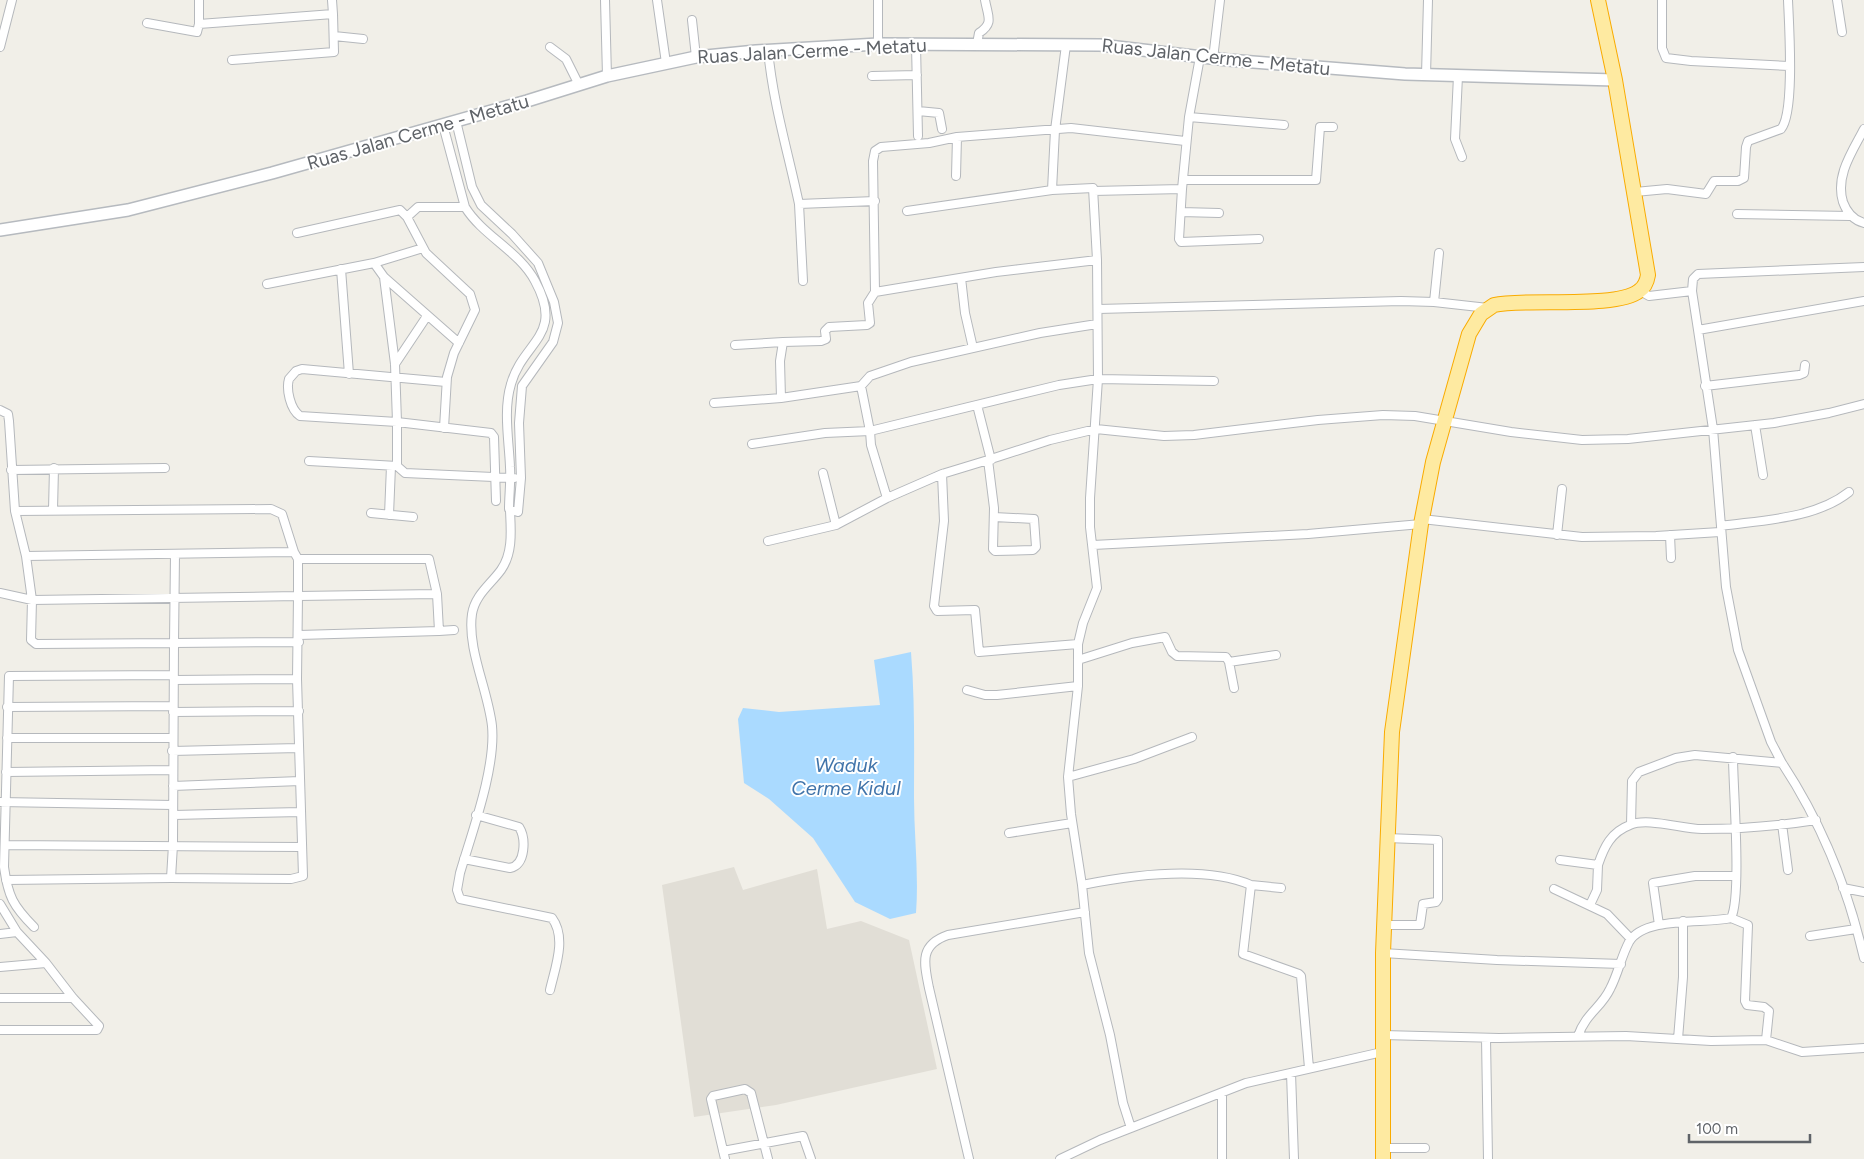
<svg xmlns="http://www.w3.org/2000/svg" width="1864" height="1159" viewBox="0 0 1864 1159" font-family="Figtree,sans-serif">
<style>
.education{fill:#e1ded6}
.water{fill:#aadaff}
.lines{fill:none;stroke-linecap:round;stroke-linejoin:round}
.minor-casing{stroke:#b5b8bc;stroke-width:10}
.secondary-casing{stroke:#b6babf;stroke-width:14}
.trunk-casing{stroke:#f9ab00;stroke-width:16}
.minor{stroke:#fff;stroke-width:8}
.secondary{stroke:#fff;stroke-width:11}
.trunk{stroke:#feeaa1;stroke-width:14}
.labels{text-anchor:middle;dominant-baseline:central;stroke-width:4;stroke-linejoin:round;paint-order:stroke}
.street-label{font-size:19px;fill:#5f6368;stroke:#fff}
.water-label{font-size:20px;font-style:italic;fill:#4174aa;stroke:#fff}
</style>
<rect width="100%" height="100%" fill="#f1efe8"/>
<path class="education" d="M734,867L743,890L817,869L827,929L861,921L909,940L937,1069L776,1105L694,1117L662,885Z"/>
<path class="water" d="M911,652C915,701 914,749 914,798C914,836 919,874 916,913L890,919L855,902L813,838L769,799L744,783L738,719L743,708L779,712L880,705L874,660Z"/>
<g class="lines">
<defs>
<path id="minor" d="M199,0V24L333,14L332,0
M605,0L607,76
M657,0L666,63
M878,0V44
M1662,0V48L1666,58L1691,61L1789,66
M1837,0L1842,32
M692,20L696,57
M147,23L197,32L199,24
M334,36L363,39
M977,44L979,33C994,23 988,17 985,0
M916,45L918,136
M0,47L12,0
M550,47L566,59L579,85
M768,50C773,103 788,152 799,204
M1213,59L1220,0
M232,60L334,52L333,14
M1426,75L1428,0
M872,76L917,75
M1458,76L1455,139L1462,157
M918,111L939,113L942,129
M1189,117L1284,125
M443,125L465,207C483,236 519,251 535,281C565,336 523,341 511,384C503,410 509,441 510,467C511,481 509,495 509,509L518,512L521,478L519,423L522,386L553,342L558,323L554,302L538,263L512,234L481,205L472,187L456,121
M1864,129C1852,152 1835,176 1843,202C1847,213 1853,220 1864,223
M956,176L957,137
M1183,180H1316L1320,127H1333
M1182,189L1179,239L1181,242L1259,239
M1052,190L1055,130L1066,45
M1093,191L1182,189L1189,117L1200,57
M1635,192L1667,189L1706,194L1714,181H1738L1744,178L1746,147L1748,141L1781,129C1795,113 1789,25 1788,0
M907,211L1052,190L1093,188L1097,260L1098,379L1090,498V527L1097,588L1083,623L1078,644V686L1068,777L1071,814L1082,885L1089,953L1110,1035L1123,1103L1131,1128
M1181,212L1219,213
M1737,214L1850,216
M297,233L400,210L407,217
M423,248L374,263L384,277L395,364L397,422L300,416C290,409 286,389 289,379L296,371L302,369L446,382
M1097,260L996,272L875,292L868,303L870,323L867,325L829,327L825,331L826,339L821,341L783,342L780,361L781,398L861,386L870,376L911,362L1040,333L1097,324
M341,269L349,374
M384,277L459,343
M961,278L965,313L973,348
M803,281L799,204L875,201
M267,284L374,263
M1640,291L1649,296L1692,291L1698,330
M1692,291L1693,279L1698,274L1864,267
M875,292L873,161L875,151L881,147L929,143L957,137L1071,128L1185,141
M1434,302L1439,253
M1098,309L1401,301L1434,302L1488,308
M735,345L783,342
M395,364L427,316
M1705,386L1799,375L1804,373L1805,365
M714,403L781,398
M977,405L991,460
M0,410L8,414L9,421L15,511L26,556L32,600L31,640L36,644L174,643L173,845L171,878
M1755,425L1763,475
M444,428L447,377L454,353L475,310L470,294L426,253L407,217L418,207H465
M752,444L825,433L870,431L861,386
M988,460L1050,440L1096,429L1164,436L1194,435L1318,420L1383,415L1415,416L1511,432L1582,440L1628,439L1774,423L1829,413L1864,404
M309,461L397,466
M11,470L165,468
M823,473L836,525
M942,474L988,460L994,508L993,549L995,551L1033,550L1036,547L1034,519L994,517
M887,498L871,445L870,431L1059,385L1098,379L1214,381
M496,501L494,437L491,433L397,422V466L405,473L514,478
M53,510L54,468
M15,511L271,509L282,514L294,552
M510,511C511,531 513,553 501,570C490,585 475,595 472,614C467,649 488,690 492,726C496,768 472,832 460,873L457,890L460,899L552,918C567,938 555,968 550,990
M371,513L413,517
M389,515L391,466
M1422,519L1582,537L1656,536L1720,532
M1721,526C1763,520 1815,519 1849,492
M1557,535L1562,489
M1670,535L1671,558
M768,541L836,525L887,498L942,474L944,521L934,606L937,611L975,610L979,652L1078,644
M1093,545L1308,534L1421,524
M175,554L174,643L299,642
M0,593L32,600L298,596V559L294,552L26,556
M439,631L454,630
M299,635L439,631L437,594
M1078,660L1132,643L1165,637L1172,652L1177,656L1226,657L1229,662L1234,688
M1229,662L1276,655
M174,680L297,679
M967,690L985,695H997L1078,686
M7,707L173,706
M173,712L299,711
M7,738H172
M172,751L299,748
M1782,763L1771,742L1738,650L1726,587L1713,429L1698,330L1864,301
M6,772L172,770
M1068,777L1134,759L1192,737
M173,786L300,781
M0,802L173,805
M174,815L301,812
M1631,824L1632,781L1639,772L1676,758L1695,755L1782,763C1821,822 1848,889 1864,958
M1782,824L1788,870
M1009,833L1072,823
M5,845L302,847
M464,859L510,868C526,865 526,838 519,827L476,815
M1560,860L1598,865L1597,890L1590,905
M1598,865C1604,847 1611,832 1630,825C1647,817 1682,829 1702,829C1740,829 1778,826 1816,820
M6,880L171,878L291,879L303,876L297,679L298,596L437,594L429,559H298
M1082,885C1132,875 1204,865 1251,885L1243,954L1299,974L1301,976L1309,1068
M1251,885L1281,888
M1843,888L1864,892
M1554,889L1607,914L1631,939
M0,904L17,932L46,963L0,967
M1731,918L1748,925L1745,1001L1747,1005L1764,1007L1769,1011L1766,1040
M1384,925H1420L1423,904L1436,902L1438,899V840L1387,838
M1659,925L1653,883L1695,876H1735
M34,927C13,906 8,896 4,867L9,676L173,675
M0,934L17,932
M1810,936L1856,929
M1383,953L1497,960L1621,964
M0,998H73
M0,1030H97L99,1026L73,998L46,963
M1383,1035L1499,1038L1626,1036L1711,1041L1766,1040L1802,1052L1864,1048
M1578,1036C1586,1013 1601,1008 1610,989C1618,974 1621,957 1629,942C1644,916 1705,924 1731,918C1742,897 1733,787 1733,757
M1486,1038L1488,1159
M1678,1039L1683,977V921
M1291,1073L1294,1159
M1222,1093V1159
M1383,1148H1425
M723,1151L803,1136L811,1159
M725,1159L711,1099L713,1096L745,1089L751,1093L768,1159
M969,1159L929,988C924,963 919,945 948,935L1085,912
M1060,1159L1100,1140L1246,1083L1382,1052"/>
<path id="secondary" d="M0,230L128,210L272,173L527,101L607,76L696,57L756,51L878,44L1100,45L1228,60L1405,74L1615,80"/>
<path id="trunk" d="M1383,1159V953L1392,732L1421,524L1433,462L1469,334L1481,314L1494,305C1527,298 1616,309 1639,291C1645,287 1647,281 1648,275L1615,80L1598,0"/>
</defs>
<use href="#minor" class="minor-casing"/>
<use href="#secondary" class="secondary-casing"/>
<use href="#trunk" class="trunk-casing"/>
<use href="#minor" class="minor"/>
<use href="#secondary" class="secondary"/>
<use href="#trunk" class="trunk"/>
</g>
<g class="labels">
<g class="street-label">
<text transform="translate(812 51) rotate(-3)">Ruas Jalan Cerme - Metatu</text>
<text transform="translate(1216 57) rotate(6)">Ruas Jalan Cerme - Metatu</text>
<text transform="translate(418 132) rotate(-16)">Ruas Jalan Cerme - Metatu</text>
</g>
<g class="water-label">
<text x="846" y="765">Waduk<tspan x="846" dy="23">Cerme Kidul</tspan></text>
</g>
</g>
<path d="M1689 1134v8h121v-8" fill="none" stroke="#5f6368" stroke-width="2.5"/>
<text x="1696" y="1134" font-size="15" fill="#5f6368" stroke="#ffffff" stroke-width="4" paint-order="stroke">100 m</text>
</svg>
